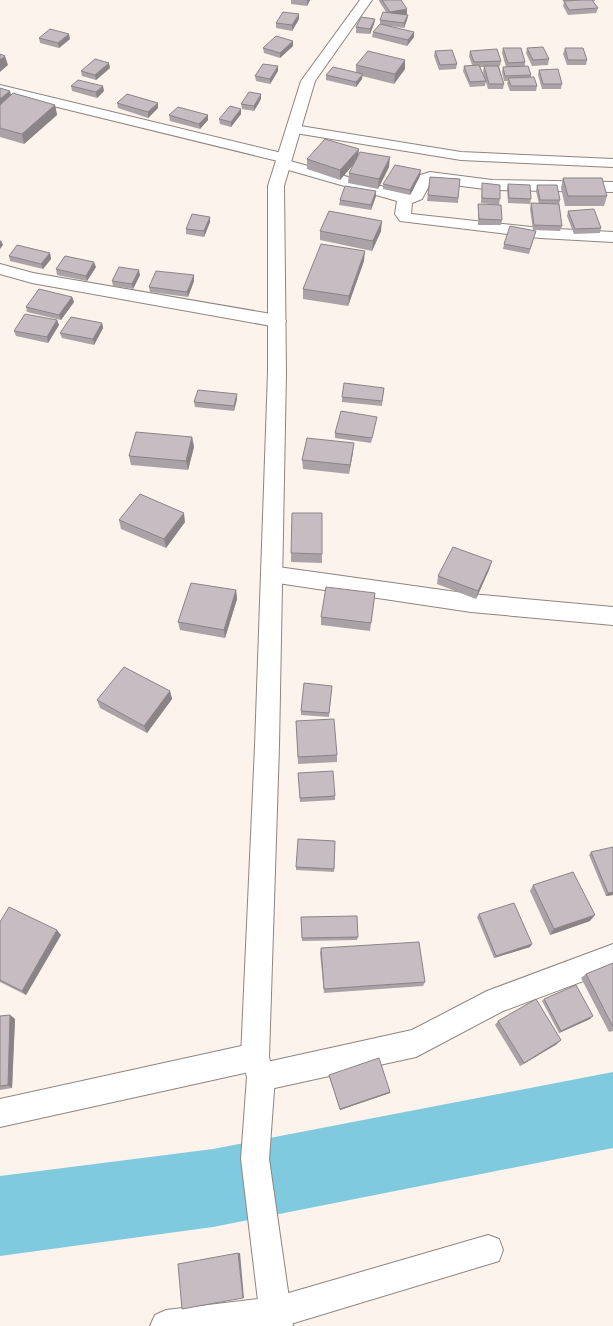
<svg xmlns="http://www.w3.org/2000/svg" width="613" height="1326" viewBox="0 0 613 1326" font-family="'Sofia Sans Condensed',sans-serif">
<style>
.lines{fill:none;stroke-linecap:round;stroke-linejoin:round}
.river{fill:#7fcade;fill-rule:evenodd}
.minor-casing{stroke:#8e8580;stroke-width:2}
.tertiary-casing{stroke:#8e8580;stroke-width:2}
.minor{fill:#fff;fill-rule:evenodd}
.tertiary{fill:#fff;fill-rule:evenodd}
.wall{fill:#aaa2a6}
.shaded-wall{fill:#8b8487}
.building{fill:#c6bcc1;stroke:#8b8487}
</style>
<rect width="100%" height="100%" fill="#fdf3ed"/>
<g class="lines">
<path class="river" d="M613,1072V1148L213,1227L0,1256V1176L213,1149Z"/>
<defs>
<path id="minor" d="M0,85L290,155L292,158L290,161L406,193L409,194L412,192L420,175L430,172L492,180L613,182V192L492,190L431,182L422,199L412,203L411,214L540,228L613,232V242L540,238L400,221L395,214L397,201L278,167L275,164L278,161L0,93Z
M294,125L461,152L613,159V167L461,160L289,132L287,129L289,126Z
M0,264L33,273L277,315L283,317L286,321L283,325L277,327L32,283L0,274Z
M271,566L471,594L613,607V625L471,612L271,582L264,580L261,574L264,568Z
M613,944V970L503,1011L416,1057L261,1091L251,1087L247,1077L249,1072L0,1127V1099L255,1043L265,1047L269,1057L267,1062L412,1030L487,991Z
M488,1235L499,1239L503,1250L499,1261L284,1326H150L155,1315L166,1310L275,1297Z"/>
<path id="tertiary" d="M360,0H372L315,81L284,186L286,372L279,746L269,1057L275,1077L269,1159L293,1326H261L241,1159L247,1077L241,1057L255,746L268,372V186L301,81Z"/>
</defs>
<use href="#minor" class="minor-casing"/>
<use href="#tertiary" class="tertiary-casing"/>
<use href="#minor" class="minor"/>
<use href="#tertiary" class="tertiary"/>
</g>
<path class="wall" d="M291,0H310L307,6L291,4Z
M379,0H401L407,15H405H408L407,20L404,28L390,26L414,37L407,46L372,37L373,32L380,24V20L386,12L379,1Z
M562,0H595V1H593L598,8L596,13L568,15L563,6L564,2Z
M299,19L292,31L276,28V23Z
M375,19L374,24L370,34L356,33V27Z
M39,38L70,39L59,48L40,43Z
M293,46L280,58L264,53L263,48Z
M503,48L525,62V66L531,75V78L537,86L536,91H510L507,83L508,81H504L502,72L503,67H506L502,53Z
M527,48L549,59L548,65L532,66L526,53Z
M565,48L587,60L586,65H567L563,54Z
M435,51L457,64L456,69L439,70L434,56Z
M470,51L501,61L500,66H499L504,84L503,89H488L483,72L484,67H480L486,81L485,86L470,87L463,71L464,66L472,65L469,56Z
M356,65L405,69L394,84L362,76V79L356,87L326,80V75L356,72Z
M278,66V71L270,84L256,81L255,76Z
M110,68L96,80L82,76L81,71Z
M539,70L562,84L561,89H542L538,75Z
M71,86L104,91L97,98L72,91Z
M0,88L10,91L11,95L55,105L57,115L24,144L0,137Z
M261,99L254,111L242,109L241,104Z
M117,103H158V108L148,118L118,108Z
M241,109V114L231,127L220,124L219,119Z
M169,115H208V120L200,129L170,121Z
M358,155L389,167L378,189L348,183L349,173L354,164L340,180L307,169V159Z
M420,176L410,195L383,189V184Z
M430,177L460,179L458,203L427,201Z
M563,178L607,196L604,206H565L561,188Z
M482,183L500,199L499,205L481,203Z
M508,184L531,199L530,204L508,203L507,189Z
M537,185L560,200L559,205L562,226L560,231L533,230L530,209L531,203L539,204L536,191Z
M376,196L371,210L339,205L340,200Z
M478,204L502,220L501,225H478Z
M568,211L601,228L600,233L574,234L567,216Z
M210,217V222L204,237L186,234V229Z
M320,231H381L372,251L320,240Z
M536,231L529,254L503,249L504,244Z
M50,253L51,259L43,269L10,261L9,256Z
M364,261L348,306L303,299V289Z
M96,267L87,281L57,275L56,269Z
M140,275L133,289L113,286L112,281Z
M194,275V281L188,297L150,292L149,287Z
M72,297L74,302L61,320L27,312L26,307Z
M57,320L59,325L48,343L16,336L14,331Z
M102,323L103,328L94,345L62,338L60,333Z
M384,388L382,406L342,402V397Z
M237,399L234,411L195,407L194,402Z
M376,422L371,443L335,438V433Z
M192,437L194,447L188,470L131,465L129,456Z
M353,452L349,474L303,469L302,460Z
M119,520L185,522L166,548L121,529Z
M291,553L322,554V563L291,562Z
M492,561L489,570L476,599L437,584L438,576Z
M236,590L237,599L225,638L180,630L178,622Z
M375,593L370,631L321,625V617Z
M332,686L329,717L301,715V711Z
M170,691L172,699L147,733L100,708L97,700Z
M296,721L337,755V762L298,764Z
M298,773L335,796V800L300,802Z
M335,841L334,872L296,870V867Z
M591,852L613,895L606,896L589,855Z
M533,885L590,921L550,935L530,891Z
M479,914L532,944L530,947L494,958L477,917Z
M301,917L358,937L357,940L302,941Z
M0,922L61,935L26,995L0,982Z
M321,948L425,982L423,986L324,993L320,953Z
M613,963V1031L609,1032L581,978L586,974Z
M544,999L590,1019L559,1033L542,1001Z
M10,1015L15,1019L12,1088L0,1090V1016Z
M498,1021L557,1044L520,1066L495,1025Z
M329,1075L390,1092V1093L340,1110L329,1076Z"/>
<path class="shaded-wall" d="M307,0H310L307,6Z
M407,9V15L389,17L390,12Z
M299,14V19L292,31V25Z
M408,15L407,20L404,28V23Z
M375,19L374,24L370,34V29Z
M414,32V37L407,46L408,40Z
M69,34L70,39L59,48L58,43Z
M293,41V46L280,58V53Z
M5,56L8,65L0,72V60Z
M405,60V69L394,84L395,74Z
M109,63L110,68L96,80L95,75Z
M278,66V71L270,84V79Z
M363,74L362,79L356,87V82Z
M103,86L104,91L97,98L96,92Z
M10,91L12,100L0,111V99Z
M261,94V99L254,111V106Z
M158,103V108L148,118V112Z
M55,105L57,115L24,144L22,134Z
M241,109V114L231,127V122Z
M208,115V120L200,129L199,124Z
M359,149L358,159L340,180V170Z
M390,157L389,167L378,189L379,179Z
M421,170L420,176L410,195V190Z
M376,191V196L371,210V205Z
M210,217V222L204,237V231Z
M382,221L381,231L372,251L373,241Z
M1,240L3,245L0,249V241Z
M365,251L364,261L348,306L349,296Z
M50,253L51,259L43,269L41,264Z
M94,262L96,267L87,281L86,276Z
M139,270L140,275L133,289L132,284Z
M194,275V281L188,297L187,292Z
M72,297L74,302L61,320L59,315Z
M57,320L59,325L48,343L47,337Z
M102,323L103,328L94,345L93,339Z
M237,394V399L234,411V406Z
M192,437L194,447L188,470L186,461Z
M354,443L353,452L349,474L350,465Z
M184,513L185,522L166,548L164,539Z
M492,561L489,570L476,599L478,591Z
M236,590L237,599L225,638L224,630Z
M170,691L172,699L147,733L144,726Z
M613,892V895L606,896L608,893Z
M595,915L590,921L550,935L554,929Z
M57,930L61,935L26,995L22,991Z
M532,944L530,947L494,958L496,956Z
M10,1015L15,1019L12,1088L8,1085Z
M593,1016L590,1019L559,1033L561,1031Z
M561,1040L557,1044L520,1066L524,1063Z
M390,1092V1093L340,1110V1109Z
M238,1253H240L244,1298H243Z"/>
<path class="building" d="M382,0H401L407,9L390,12Z
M582,0H592L598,8L569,10L564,1Z
M283,12L299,14L292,25L276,23Z
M383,12L408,15L404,23L380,20Z
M361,17L375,19L370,29L356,27Z
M380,24L414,32L408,40L373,32Z
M50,29L69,34L58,43L39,38Z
M276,36L293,41L280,53L263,48Z
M543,47L549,59L533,60L527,48Z
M503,48H521L525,62L508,63Z
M565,48H583L587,60H568Z
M497,49L501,61L474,62L470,51Z
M452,50L457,64L440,65L435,51Z
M368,51L405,60L395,74L356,65Z
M0,54L5,56L0,60Z
M95,59L109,63L95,75L81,71Z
M263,64L278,66L270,79L255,76Z
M479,65L486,81L470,82L464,66Z
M484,66H498L504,84H489Z
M528,66L531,75L505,76L503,67Z
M333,67L363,74L356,82L326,75Z
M558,69L562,84H543L539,70Z
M534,77L537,86H511L508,78Z
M78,80L103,86L96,92L71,86Z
M0,88L10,91L0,99Z
M249,92L261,94L254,106L241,104Z
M13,93L55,105L22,134L0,128V105Z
M127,94L158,103L148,112L117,103Z
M230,106L241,109L231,122L219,119Z
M178,107L208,115L199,124L169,115Z
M325,139L359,149L340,170L307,159Z
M360,152L390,157L379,179L349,173Z
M395,165L421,170L410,190L383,184Z
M430,177L460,179L458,198L428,195Z
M563,178H602L607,196H568Z
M482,183L500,185V199L482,198Z
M508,184L530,185L531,199L509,198Z
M537,185H557L560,200H540Z
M345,186L376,191L371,205L340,200Z
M531,203L559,204L562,226L534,225Z
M478,204L501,205L502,220L479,219Z
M594,209L601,228L575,229L568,211Z
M329,211L382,221L373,241L320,231Z
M192,214L210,217L204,231L186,229Z
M510,226L536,231L530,249L504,244Z
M321,244L365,251L349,296L303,289Z
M17,245L50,253L41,264L9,256Z
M65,256L94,262L86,276L56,269Z
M119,267L139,270L132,284L112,281Z
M156,271L194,275L187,292L149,287Z
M39,289L72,297L59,315L26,307Z
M25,314L57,320L47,337L14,331Z
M71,317L102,323L93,339L60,333Z
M344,383L384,388L382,401L342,397Z
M198,390L237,394L234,406L194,402Z
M341,411L377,417L372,438L335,433Z
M136,432L192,437L186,461L129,456Z
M307,438L354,443L350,465L302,460Z
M140,494L184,513L164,539L119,520Z
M292,513H322V554L291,553Z
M453,547L492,561L478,591L438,576Z
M191,583L236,590L224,630L178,622Z
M326,587L375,593L371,623L321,617Z
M124,667L170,691L144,726L97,700Z
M304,683L332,686L329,713L301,711Z
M334,719L337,755L298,757L296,721Z
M333,771L335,796L300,798L298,773Z
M298,839L335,841L334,869L296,867Z
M613,847V892L608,893L591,852Z
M573,872L595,915L554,929L533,885Z
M514,903L532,944L496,956L479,914Z
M9,907L57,930L22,991L0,980V922Z
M357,916L358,937L302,938L301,917Z
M419,942L425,982L324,989L321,948Z
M613,963V1027L586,974Z
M576,985L593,1016L561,1031L544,999Z
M536,999L561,1040L524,1063L498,1021Z
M10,1015L8,1085L0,1086V1016Z
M379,1058L390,1092L340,1109L329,1075Z
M238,1253L243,1298L182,1309L178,1264Z"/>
</svg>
